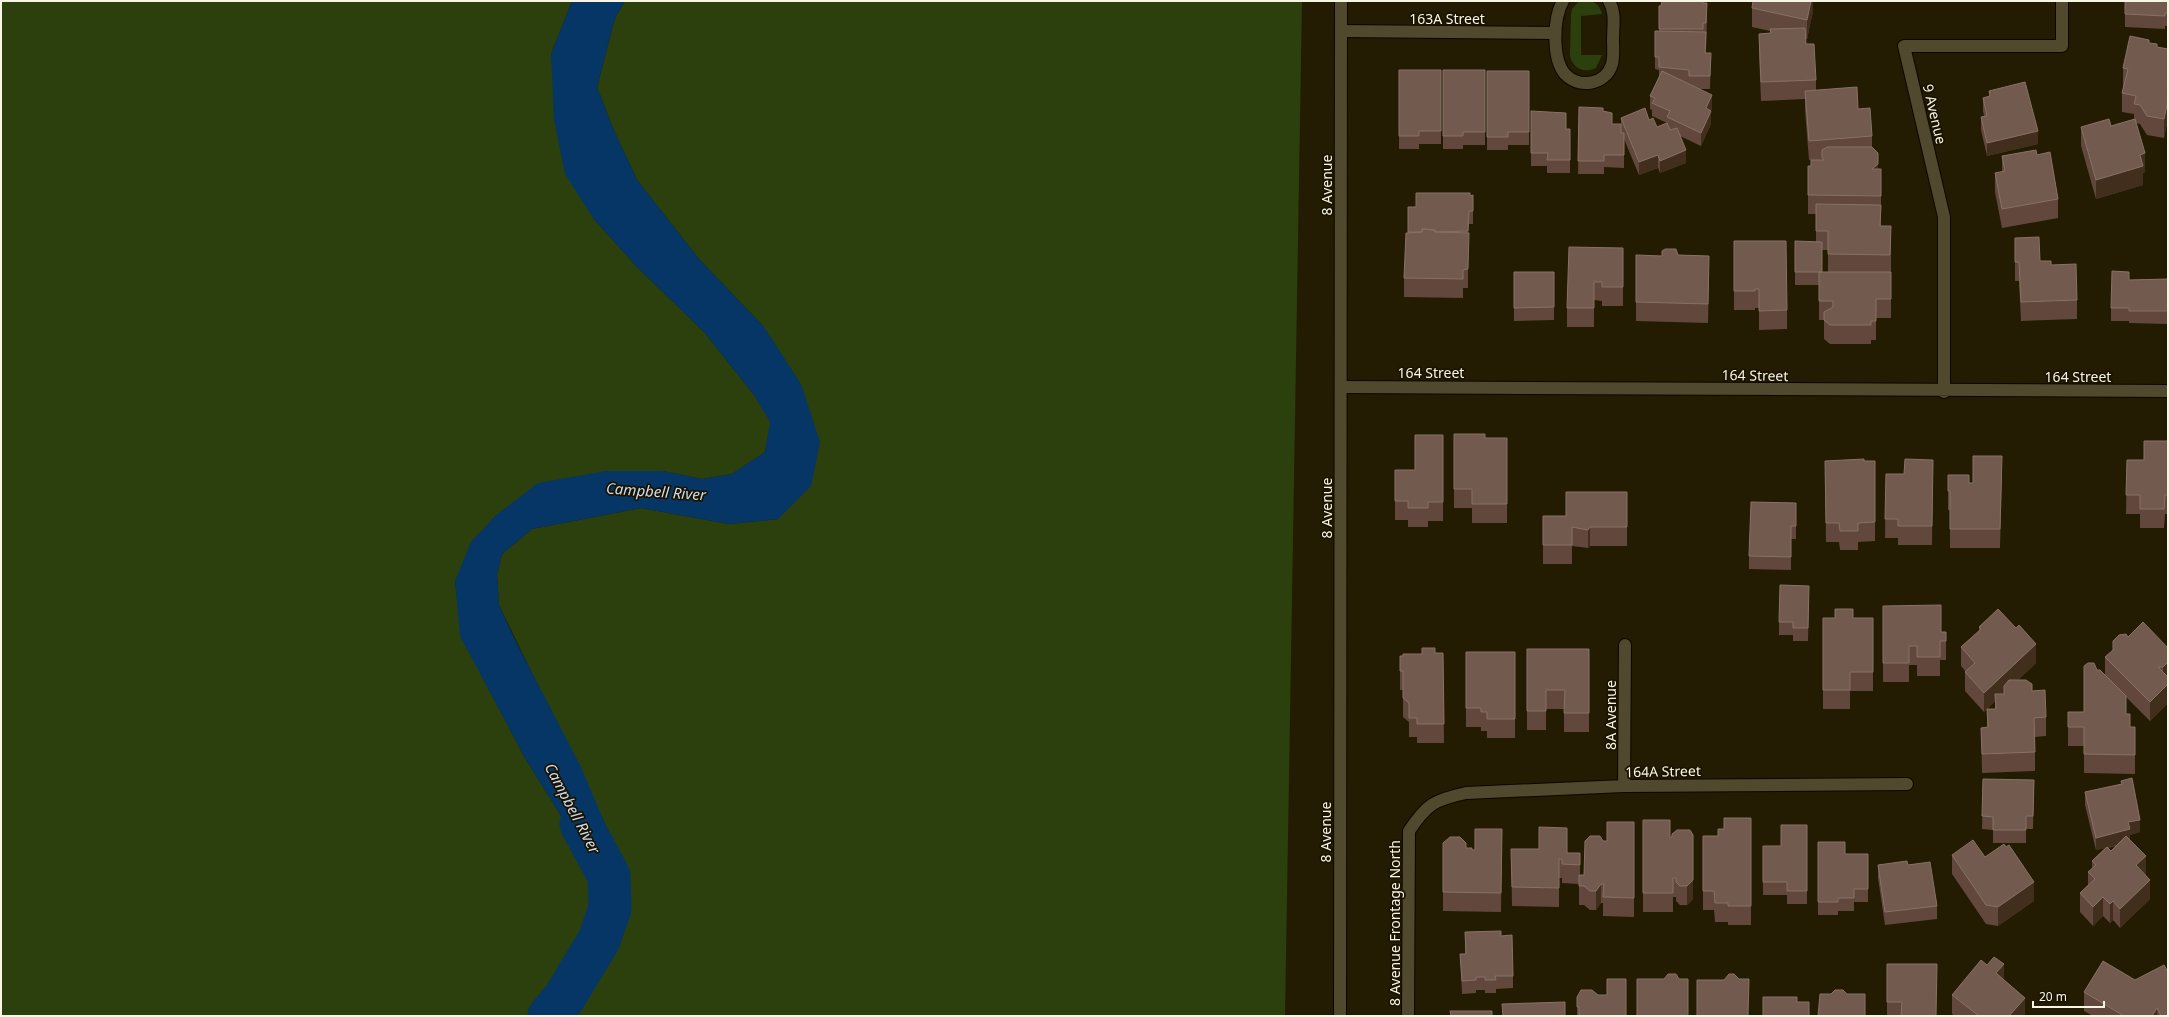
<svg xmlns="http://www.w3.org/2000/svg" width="2169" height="1017" viewBox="0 0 2169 1017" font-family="'Noto Sans',sans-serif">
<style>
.green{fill:#2b400d}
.water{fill:#063665}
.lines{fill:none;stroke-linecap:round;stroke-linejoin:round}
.river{stroke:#063665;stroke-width:43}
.street-casing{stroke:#0c0600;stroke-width:14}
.secondary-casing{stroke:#0c0600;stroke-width:14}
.street{stroke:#50492d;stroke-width:12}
.secondary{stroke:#50492d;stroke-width:12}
.wall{fill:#61473c;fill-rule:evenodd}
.shaded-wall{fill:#422e1d}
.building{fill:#725a4e;stroke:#877265}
.labels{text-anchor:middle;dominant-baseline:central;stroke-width:3.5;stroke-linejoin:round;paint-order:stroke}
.street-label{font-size:14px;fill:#f9f5e4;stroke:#1a1300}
.water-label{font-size:15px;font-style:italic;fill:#ceddef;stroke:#1a1300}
</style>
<rect width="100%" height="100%" fill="#231c02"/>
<path class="green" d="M1,1H572L551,54L593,218L635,265L704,332L754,395L771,422L765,452L732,474L702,479L663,471H606L455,581L461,636L525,758L563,819L581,860L608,876L606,826L499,605L497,575L502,554L532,529L641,508L729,524L778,519L764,327L699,259L637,180L612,126L597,87L615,18L625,1H1302L1285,1016H1Z
M1579,1C1590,0 1599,1 1602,14L1581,16V55H1602L1596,68C1584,74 1572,68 1570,55L1571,15L1572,9Z"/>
<path class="water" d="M572,1H625L615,18L597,87L612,126L637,180L699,259L764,327L801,384L820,442L811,486L778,519L729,524L641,508L532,529L502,554L497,575L499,605L514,638L580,765L606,826L609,876L581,860L563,819L525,758L460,636L455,581L471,542L495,516L538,483L606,471H663L702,479L732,474L765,452L770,422L754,395L704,332L635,265L593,218L565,174L554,120L551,54Z"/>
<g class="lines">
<path class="river" d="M549,1016L564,998L599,940L610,908L609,876L581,824"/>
<defs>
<path id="street" d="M1563,1C1553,18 1552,59 1565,74C1579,89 1606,85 1612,64C1614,57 1613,48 1613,40C1613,27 1616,12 1609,1
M1341,31L1554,33
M1341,387L2168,391
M1944,392V217L1904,46H2062V1
M1624,786L1625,645
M1408,1016L1409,831C1427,804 1434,800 1466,793L1624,786L1907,784"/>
<path id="secondary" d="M1340,1016L1341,1"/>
</defs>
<use href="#street" class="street-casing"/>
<use href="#secondary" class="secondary-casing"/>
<use href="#street" class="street"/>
<use href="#secondary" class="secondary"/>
</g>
<path class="wall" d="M1662,1H1715H1703V3L1707,16L1706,53H1711L1710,89H1699L1712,108L1711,111V124L1701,146L1680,136L1686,163L1660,173L1658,168L1639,175L1624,139V168L1604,167V174H1578L1579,107L1603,111L1612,124H1621V118L1649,120L1657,127L1667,123L1652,116V110L1650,109V96L1659,78V70L1655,69V57L1659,31V6H1661Z
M1813,1V11L1807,39H1805L1806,44L1816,80V90L1858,109L1872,136V147L1878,169L1881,188V226H1891V318H1876V340H1871V344H1830L1824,339V320H1819V285H1795V241L1816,242V214H1808V166H1811V160H1809L1805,110V99L1761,101L1759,53V34L1770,33V31L1752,27V8ZM1822,250H1828V272H1822Z
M1963,1H1988L1964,2Z
M2125,1H2168V26H2165V29L2125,27Z
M2149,43L2157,47L2168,49V119L2164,138L2147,135L2140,124L2136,123L2145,172L2143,173V185L2096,199L2081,146V127L2111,126L2134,119V114L2122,112V93L2124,87H2123V68Z
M1399,70H1441V144H1419V149H1399Z
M1443,70H1485V145H1463V149H1443Z
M1487,71H1529V145H1508V150H1487Z
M1989,91L2038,144L1987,156L1981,130V117L1984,116L1983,111V98L1989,97Z
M1531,111L1566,129H1570V173H1547V166H1531Z
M2037,155L2058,199V218L2002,228L1995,192V173L2002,172V156Z
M1473,195V224H1469L1468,233V288H1463V298L1404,297V278L1408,233V207H1416Z
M2015,238L2040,261L2051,265L2077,300V319L2021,321L2019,281H2015Z
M1734,241L1787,310V329L1759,330V308H1755V310H1734Z
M1623,248V306H1602V301L1594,300V327H1567V308Z
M1514,272H1554V320L1514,321Z
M1709,275L1708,323L1636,321V302Z
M2168,279V324L2129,323V321H2111V308L2129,280Z
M1454,434L1485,438H1507V523H1472V508H1454Z
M1443,435V521H1428V527H1408V520H1395V470H1415Z
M2168,441V514H2165L2164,528H2140V514H2126L2127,460H2144Z
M1933,460L1932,545H1898V538H1885L1886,474H1904Z
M1825,461H1875V541L1858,542V550H1840L1839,542H1826Z
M1948,475L1969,483H1973L2002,475L2000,548H1950V510H1948Z
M1627,492V546H1590L1588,548L1572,546V564H1543V516H1566Z
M1796,503V539H1791V570L1749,569V556Z
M1809,599L1808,641H1793V635H1779V622Z
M1883,606L1941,632H1946V660H1940V676H1917V665H1909V682H1883Z
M1823,618H1873V691H1850V709H1823Z
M1979,627L2036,663L2018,680L2032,691L2046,717V736L2035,737V771L1982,773L1981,728L1987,727V709H1995V701L1984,712L1965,691V672H1966L1961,666V647L1979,631Z
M2128,637L2168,648V703L2150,721L2126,697V714L2130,727H2135V774L2084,773V746H2068V712H2084L2097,670L2105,675V657Z
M1422,648L1435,653H1443L1444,743H1417V737H1409V722L1403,717V690H1400V656L1422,654Z
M1527,649H1589V732H1564V709H1546V730H1527Z
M1466,652H1515V738H1487V731H1481V727H1466Z
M1983,779L2034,780L2033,829H2026V843H1993V830L1982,829Z
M2121,781L2140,832L2130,835V840L2146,875L2150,899L2120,928L2113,920L2110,923L2103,916L2093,926L2080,912V893L2088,885V872L2092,869V861L2105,848L2096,850L2085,805V792L2121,784ZM2115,846L2111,851L2108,848Z
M1751,818V925H1728V922H1715L1714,910H1703V836H1718L1724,829Z
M1643,820L1670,837H1672L1693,899L1687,905H1680L1676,901V897H1673V912H1643Z
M1634,822V917L1603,916V903H1601L1596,910H1590L1584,905H1579V884L1562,883V878H1559V907L1512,906L1511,849L1567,853H1580V875H1584L1603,841H1607Z
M1807,825V904H1787V895H1763V846H1781Z
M1502,829L1501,912L1443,911V843L1466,848L1472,850H1475Z
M1818,842L1845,854H1868V902H1854V911H1838V915H1818Z
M1952,855L1985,857L2034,901L1998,926L1986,924L1952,874Z
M1878,865H1908L1937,906V919L1885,925L1878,878Z
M1465,932L1501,936L1513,976V988L1496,989V993H1485V990H1476V993L1462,994L1460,954H1465Z
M1887,964H1937L1901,1015H1887Z
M2004,980L2025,1016H1955L1952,1014V995Z
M2135,980L2168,1016H2093L2084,1011V992Z
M1598,995L1626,1016H1577V997Z"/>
<path class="shaded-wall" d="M1811,1H1813V11L1807,39V20Z
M1712,95V108L1706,121V108Z
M2168,100V119L2164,138V119Z
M1711,111V124L1701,146V133Z
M2038,131V144L1987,156V143Z
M1686,150V163L1660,173V161Z
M2145,153V172L2143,173V185L2096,199V180L2140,155Z
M1658,155V168L1639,175V162Z
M1878,164V183L1872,169Z
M1469,211V224L1468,244V231Z
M1709,256V275L1708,323V304Z
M1590,527V546L1588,548V530Z
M2036,644V663L2004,693V686V694L1996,701L1995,694V701L1984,712V693Z
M2168,662V681L2163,686V667Z
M2168,684V703L2150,721V702Z
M2140,820V832L2130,835V842L2096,850V838L2128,822Z
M1693,854V899L1687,905V886Z
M2146,856V875L2136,884V865Z
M2150,880V899L2120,928V909Z
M2034,882V901L1998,926V907Z
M1601,884V903L1596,910V891Z
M2103,897V916L2093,926V907Z
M2113,901V920L2110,923V904Z
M2004,964V983L1996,973Z
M2025,998V1016H2009Z
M2157,1008V1016H2152Z"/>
<path class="building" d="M1662,1H1703V3H1707L1706,23H1703V29H1659V6H1661Z
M1753,1H1811L1807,20L1752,8Z
M2125,1H2168V13H2165V16L2125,14Z
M1805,28L1806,44H1814L1816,80L1761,82L1759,34L1771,33L1770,29Z
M1655,31L1706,32L1705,53H1711L1710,76H1689V70L1659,67V57H1655Z
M2130,36L2149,40V43L2157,44V47L2168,49V78L2167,83H2168V100L2164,119L2147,116L2140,105L2134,104L2136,96L2122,93L2128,69L2123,68Z
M1399,70H1441V131H1419V136H1399Z
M1443,70H1485V132H1463V136H1443Z
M1487,71H1529V132H1508V137H1487Z
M1662,71L1712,95L1706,108L1711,111L1701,133L1667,117L1670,111L1652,103L1655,98L1650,96Z
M2025,82L2038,131L1987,143L1981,117L1987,116L1983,98L1990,96L1989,91Z
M1857,87L1858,109L1870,108L1872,136L1809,141L1805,91Z
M1579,107L1603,108V111L1612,113V124H1621V133H1624V155H1604V161H1578Z
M1645,108L1649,120L1653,118L1657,127L1667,123L1670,130L1677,128L1686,150L1660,161L1658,155L1639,162L1621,118Z
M1531,111L1566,113V129H1570V160H1547L1548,153H1531Z
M2109,119L2111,126L2135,119L2145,153L2140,155L2143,166L2096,180L2081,127Z
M1827,147H1872L1878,153V164L1872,169H1881V196L1808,195V166H1811V160H1824L1822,157V150Z
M2036,150L2037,155L2050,152L2058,199L2002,209L1995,173L2005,171L2002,156Z
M1416,193H1470V196L1473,195V211H1469L1468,231L1435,232V230L1422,229V232H1408V207H1416Z
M1816,204L1881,205L1880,226H1891L1890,255L1828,254V231H1816Z
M1422,229L1435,230V232L1469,233L1468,269L1463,270V279L1404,278L1406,233L1422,232Z
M2039,237L2040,261H2051V265L2076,264L2077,300L2021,302L2019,262H2015V238Z
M1734,241H1786L1787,310L1759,311V289H1755V291H1734Z
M1795,241L1822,242V272H1795Z
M1569,247L1623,248V287H1602V282H1594V308H1567Z
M1665,249H1676L1678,255L1709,256L1708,304L1636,302V255L1662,256V251Z
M2112,271L2129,272V280L2168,279V311H2129V308H2111Z
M1514,272H1554V307L1514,308Z
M1819,272H1891V299H1876V321H1871V325H1830L1824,320V312L1833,307V301H1819Z
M1454,434H1485V438H1507V504H1472V489H1454Z
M1415,435H1443V502H1428V508H1408V501H1395V470H1415Z
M2144,441H2168V495H2165L2164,509H2140V495H2126L2127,460H2144Z
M1973,456H2002L2000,529H1950V491H1948V475H1969V483H1973Z
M1864,459V461H1875V522L1858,523V531H1840L1839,523H1826L1825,461Z
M1905,459L1933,460L1932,526H1898V519H1885L1886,474H1904Z
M1566,492H1627V527H1590L1588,530L1572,527V545H1543V516H1566Z
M1751,502L1796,503V526H1791V557L1749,556Z
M1780,585L1809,586L1808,628H1793V622H1779Z
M1941,605V632H1946V641H1940V657H1917V646H1909V663H1883V606Z
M1835,609H1853V618H1873V672H1850V690H1823V618H1835Z
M1998,609L2016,628L2019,625L2036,644L1984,693L1965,672L1975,663L1961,647L1981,629L1979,627Z
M2143,622L2168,648V662L2163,667H2158L2168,677V684L2150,702L2105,657L2113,650V641L2119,635L2126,634L2128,637Z
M1422,648H1435V653H1443L1444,724H1417V718H1409V703L1403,698V671H1400V656H1403V654H1422Z
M1527,649H1589V713H1564L1565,690H1546V711H1527Z
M1466,652H1515V719H1487V712H1481V708H1466Z
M2088,663H2094L2097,670H2100L2126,696V714H2130V727H2135V755L2084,754V727H2068V712H2084V666Z
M2009,680H2026L2032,684V691L2045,690L2046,717L2034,718L2035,752L1982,754L1981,728L1988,727L1987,709H1996L1995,694H2004V686Z
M2132,778L2140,820L2128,822L2130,829L2096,838L2085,792L2122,784L2121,781Z
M1983,779L2034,780L2033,816H2026V830H1993V817L1982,816Z
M1724,818H1751V906H1728V903H1715L1714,891H1703V836H1718V829H1724Z
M1643,820H1670V837H1672V834L1677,830H1690L1693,835V880L1687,886H1680L1676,882V878H1673V893H1643Z
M1607,822H1634V898L1603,897L1604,884H1601L1596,891H1590L1584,886H1579V875H1584L1585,841L1590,836H1600L1603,841H1607Z
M1781,825H1807V891H1787V882H1763V846H1781Z
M1539,827L1567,828V853H1580V865L1562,864V859H1559V888L1512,887L1511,849H1539Z
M1475,829H1502L1501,893L1443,892V843L1450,837H1460L1466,843V848H1472V850H1475Z
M2126,836L2146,856L2136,865L2150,880L2120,909L2113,901L2110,904L2103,897L2093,907L2080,893L2095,879L2088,872L2096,865L2092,861L2107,847L2111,851Z
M1973,840L1985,857L2004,844L2006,847L2009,845L2034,882L1998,907L1986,905L1952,855Z
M1818,842H1845V854H1868V889H1854V898H1838V902H1818Z
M1907,861L1908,865L1930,862L1937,906L1885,912L1878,865Z
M1501,931V936L1512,935L1513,976H1495L1496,980H1485V977H1476V980L1462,981L1460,954H1466L1465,932Z
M1994,957L2004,964L1996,973L2025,998L2009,1016H1979L1952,995L1981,960L1987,965Z
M2103,961L2135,980L2164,965L2168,972V1014L2165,1016H2161L2157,1008L2152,1016H2124L2084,992Z
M1887,964H1937L1936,1016H1901L1902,1002H1887Z
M1668,974H1676L1679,979H1688V1016H1637V979H1664Z
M1729,974H1734L1739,979H1749L1748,1016H1697V980H1724Z
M1607,979H1626V1016H1579V1007H1577V997L1581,990H1592L1598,995H1607Z
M1835,990H1843L1847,994H1865V1016H1818L1820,994H1831Z
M1763,997H1797V1002H1809V1016H1763Z
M1565,1002V1016H1503L1502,1004Z
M1450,1011H1492V1016H1451Z"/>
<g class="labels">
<g class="street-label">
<text x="1447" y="18">163A Street</text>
<text transform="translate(1935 114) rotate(77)">9 Avenue</text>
<text transform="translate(1326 185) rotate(-90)">8 Avenue</text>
<text x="1431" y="372">164 Street</text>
<text transform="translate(1755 375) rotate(1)">164 Street</text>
<text x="2078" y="376">164 Street</text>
<text transform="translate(1326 508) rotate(-90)">8 Avenue</text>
<text transform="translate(1610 715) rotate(-90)">8A Avenue</text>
<text transform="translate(1663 771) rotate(-1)">164A Street</text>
<text transform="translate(1325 832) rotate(-90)">8 Avenue</text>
<text transform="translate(1394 923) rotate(-90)">8 Avenue Frontage North</text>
</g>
<g class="water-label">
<text transform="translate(656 491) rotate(4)">Campbell River</text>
<text transform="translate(573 808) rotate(62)">Campbell River</text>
</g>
</g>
<rect width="2169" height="1017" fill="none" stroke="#f9f5e4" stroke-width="4"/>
<path d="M2033 1001v6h71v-6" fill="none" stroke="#f9f5e4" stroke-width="2"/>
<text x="2039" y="1001" font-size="12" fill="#f9f5e4" stroke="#1a1300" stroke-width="3" paint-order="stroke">20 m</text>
</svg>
